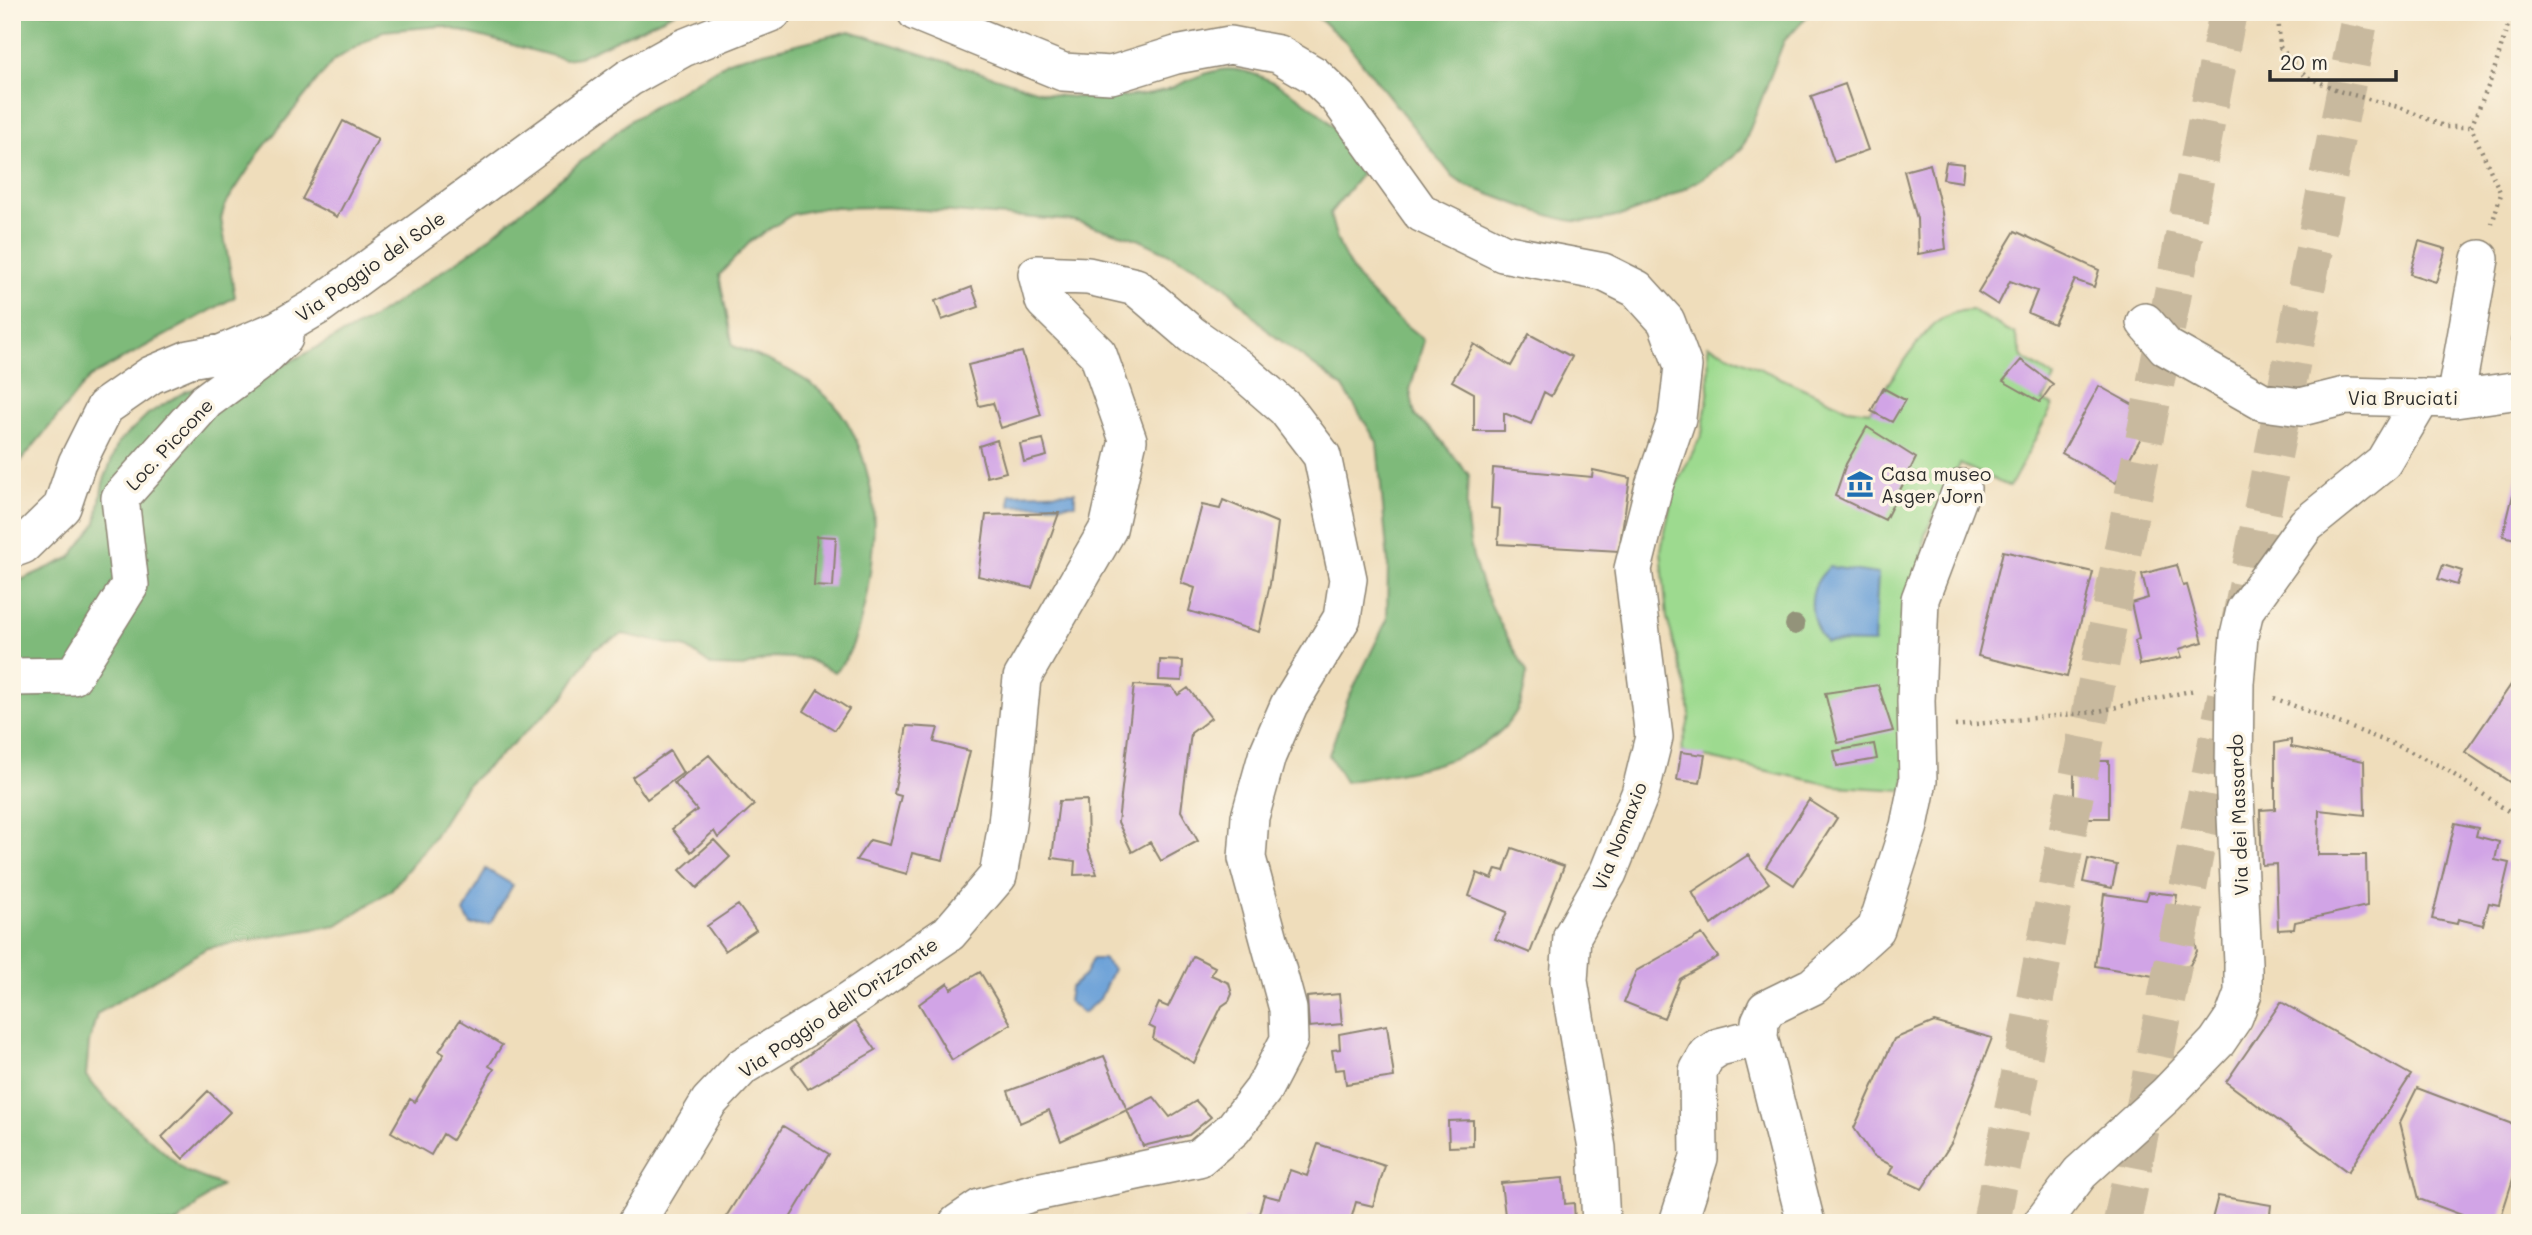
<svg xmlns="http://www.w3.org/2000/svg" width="2532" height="1235" viewBox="0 0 2532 1235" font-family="Mali,sans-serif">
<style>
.green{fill:#9dda8f;stroke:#64825d;stroke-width:2}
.forest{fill:#7eba7a;stroke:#547252;stroke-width:2}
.water{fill:#6ca1d8;stroke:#4c6682;stroke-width:2}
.building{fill:#d1a4e6}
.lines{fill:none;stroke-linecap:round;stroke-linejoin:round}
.motorway-tunnel{stroke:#c8b99e;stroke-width:38;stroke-dasharray:38 19;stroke-linecap:butt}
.minor-casing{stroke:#8d8473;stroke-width:40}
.path{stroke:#8d8473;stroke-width:4.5;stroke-dasharray:2 5;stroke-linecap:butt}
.minor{stroke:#fff;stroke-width:37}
.tree{fill:#93937a}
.labels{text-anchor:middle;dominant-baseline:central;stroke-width:7;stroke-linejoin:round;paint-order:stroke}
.street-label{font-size:19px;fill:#2b2b2b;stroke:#fcf5e5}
.poi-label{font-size:19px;fill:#2b2b2b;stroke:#fcf5e5;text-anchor:start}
</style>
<rect width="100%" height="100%" fill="#fcf5e5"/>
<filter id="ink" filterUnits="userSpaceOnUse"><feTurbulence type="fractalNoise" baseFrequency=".0143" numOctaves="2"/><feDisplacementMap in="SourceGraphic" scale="14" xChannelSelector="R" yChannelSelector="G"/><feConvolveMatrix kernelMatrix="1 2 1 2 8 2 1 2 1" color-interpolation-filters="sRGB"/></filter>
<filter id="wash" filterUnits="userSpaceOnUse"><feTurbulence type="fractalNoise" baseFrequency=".00686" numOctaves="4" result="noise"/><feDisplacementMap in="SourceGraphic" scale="28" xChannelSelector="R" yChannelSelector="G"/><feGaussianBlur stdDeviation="1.57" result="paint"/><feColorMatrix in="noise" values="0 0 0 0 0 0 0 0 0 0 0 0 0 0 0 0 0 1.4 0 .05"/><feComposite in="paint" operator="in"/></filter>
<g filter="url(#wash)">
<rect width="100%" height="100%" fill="#efddbb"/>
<path class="green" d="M1971,310L2015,334L2022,357L2055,378L2043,401L2053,405L2010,487L1960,464L1925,534L1904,790L1836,786L1681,752L1690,715L1687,690L1667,618L1661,550L1674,489L1702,434L1709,389L1708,345L1847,408L1870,411C1880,394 1890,381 1901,366C1921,339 1935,311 1971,310Z"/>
<path class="forest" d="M12,12H676L579,57L564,59L442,26L383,31L333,61L259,153L225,205L221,219L235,297L90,377L12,472Z
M1311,12H1811L1784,41L1743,147C1708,182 1625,226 1574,221C1547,218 1495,195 1466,186L1453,177L1345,41Z
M850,31L1048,94C1083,100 1130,99 1165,90C1184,84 1199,73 1220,70C1256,64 1311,102 1335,128C1346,140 1353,160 1361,175L1330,213C1342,275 1376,302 1424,340L1410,390L1415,416L1436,434L1469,475C1457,553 1490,606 1527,672C1525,682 1524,695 1520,704C1494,764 1401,772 1345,782L1329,755L1348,699L1387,620L1388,562L1377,442L1343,387L1269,332L1225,286L1197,267L1138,239L1075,221L883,207L822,208L793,214L751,241L719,275L733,346C770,361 806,374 834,404C858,431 868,469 873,503C877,543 865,646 835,672L807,659L773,657L743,667L712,666L687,648L623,634L595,648L562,699L465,787L431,841L391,890L337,925L207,948L97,1014L89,1043L86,1076L106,1100L185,1171L221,1185L177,1223H12V584L70,558L96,523L103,483L118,443L148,414L186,391L222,381L263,376L373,318L479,246L631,120L731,60Z"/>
<path class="water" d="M1075,492V504L1010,506V494Z
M1830,567L1878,574L1874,643L1825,642C1808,619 1805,587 1830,567Z
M486,869L513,885L490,924L471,925L464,912Z
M1092,959H1103L1113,969L1100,999L1083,1013L1068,1001L1070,988L1085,975Z"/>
<g id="blocks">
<path class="building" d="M1845,84L1868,150L1834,162L1811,96Z
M343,121L378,139L337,217L302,199Z
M1946,162L1964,164L1962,182L1943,179Z
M1930,164L1942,213L1946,249L1918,254L1917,219L1904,171Z
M2015,231L2099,270L2094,287L2075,280L2054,324L2028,313L2037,291L2010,281L1998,305L1978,292Z
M2419,241L2446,249L2436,282L2410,274Z
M972,287L979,307L942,320L935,301Z
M2519,309H2520V343L2512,341Z
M1529,334L1572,357L1551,396L1544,392L1531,424L1504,413V431H1474V393L1452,381L1474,344L1511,366Z
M1022,352L1041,415L1001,428L993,403L979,406L968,365Z
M2021,360L2053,384L2040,402L2003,381Z
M2099,386L2153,416L2116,483L2062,453Z
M1883,388L1905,400L1892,422L1871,411Z
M1867,427L1916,458L1885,520L1835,496L1846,464Z
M1043,439L1047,456L1024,462L1020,444Z
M997,440L1006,472L987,477L979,446Z
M1493,468L1592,477L1593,470L1630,478L1619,551L1498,544L1500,509L1491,508Z
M2519,470L2520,471V540L2503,536Z
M1223,500L1278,523L1270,584L1259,632L1189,611L1195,588L1181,583L1202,505L1220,509Z
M1059,513L1032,588L978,576L986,515Z
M817,536L836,537L833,587L814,586Z
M2003,551L2093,572L2067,677L1978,656Z
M2177,565L2183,586L2187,585L2203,642L2179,649L2182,657L2140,665L2135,641L2139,639L2131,603L2148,598L2142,574Z
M2443,565L2462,571L2457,585L2438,579Z
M1160,660L1183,661L1182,681L1159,680Z
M2517,676L2520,678V789L2465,752Z
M1134,685L1172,687L1178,695L1188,688L1211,718L1191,733L1181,811L1198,841L1161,861L1150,842L1132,852L1118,822Z
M1878,685L1893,731L1838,743L1825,693Z
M818,689L849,709L835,730L804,711Z
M907,726L938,728L934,742L970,751L943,860L912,853L907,874L856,860L870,840L889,845L901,796L894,794Z
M2291,740V747L2364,761L2365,815L2319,810L2318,855H2366L2367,906L2295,922L2294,929L2278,930L2276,864L2262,865L2260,810L2275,809V743Z
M1874,744L1877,759L1837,766L1834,751Z
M670,751L683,773L647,799L632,777Z
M1681,752L1705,755L1700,783L1677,780Z
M709,755L754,805L718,838L714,831L691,852L672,829L697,810L674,783Z
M2074,761H2109V818H2074Z
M1087,800L1088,848L1097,874L1074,875L1075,861L1052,858L1059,801Z
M1809,800L1837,818L1794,885L1766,867Z
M2455,823L2478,828L2476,836L2499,842L2495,860L2509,863L2499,905L2489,903L2483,925L2458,919L2457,924L2432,919Z
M714,840L730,857L697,888L680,870Z
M1512,848L1564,866L1530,953L1495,939L1507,912L1469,896L1477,873L1492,879L1496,869L1504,871Z
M1748,855L1769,883L1711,925L1692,892Z
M2088,859L2117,865L2112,888L2083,882Z
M2149,892L2177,895L2173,924L2195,941L2197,951L2190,965L2179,971L2167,970L2165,978L2095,966L2104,894L2146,900Z
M738,905L756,930L725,951L707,926Z
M1702,934L1718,957L1680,979L1664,1018L1624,1002L1636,971Z
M1193,956L1215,967L1211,975L1229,983L1232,994L1229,1001L1222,1006L1194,1063L1153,1039L1155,1029L1149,1026L1159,1003L1168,1007Z
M980,972L1011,1024L952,1060L919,1004L948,983L951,989Z
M1339,994L1342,1024L1309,1027L1307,997Z
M2281,1002L2411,1075L2348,1172L2226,1082Z
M460,1020L502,1045L489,1066L494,1069L452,1140L443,1134L431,1155L391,1132L410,1099L415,1102L444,1054L439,1051Z
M855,1020L876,1050L808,1089L792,1067Z
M1934,1022L1992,1038L1952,1142L1922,1189L1889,1174L1893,1166L1873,1156L1854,1128L1894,1039Z
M1387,1025L1394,1077L1346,1084L1344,1069L1335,1070L1332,1050L1340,1049L1339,1034Z
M1104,1056L1127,1110L1061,1141L1049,1110L1020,1123L1008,1091Z
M2417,1088L2520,1127V1157L2499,1223H2483L2419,1199L2400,1122Z
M208,1091L230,1112L183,1159L162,1137Z
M1154,1097L1170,1117L1196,1101L1211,1117L1189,1135L1143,1146L1127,1110Z
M1473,1120V1146L1449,1147L1448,1121Z
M783,1126L829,1154L787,1223H722Z
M1318,1144L1385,1166L1373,1206L1356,1202L1350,1223H1242L1244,1218L1257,1221L1264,1195L1280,1199L1290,1170L1307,1176Z
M1563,1178L1565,1204L1574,1203L1575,1223H1506L1501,1183Z
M2218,1196L2271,1205L2269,1223H2211Z"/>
</g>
</g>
<g filter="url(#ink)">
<use href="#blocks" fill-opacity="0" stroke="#8d8473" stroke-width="2"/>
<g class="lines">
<path class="motorway-tunnel" d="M2240,623L2361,12
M1991,1223L2228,12
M2122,1223L2226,696"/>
<defs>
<path id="minor" d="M916,12L1063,72L1111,75L1176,55L1230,45L1278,54L1314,75L1339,99L1421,213L1503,253L1603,272L1637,289L1666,321L1683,366L1677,418L1654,486L1633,569L1654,737L1640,794L1608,873L1572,936L1569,981L1597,1148L1601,1223
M2145,322L2166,347L2263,402L2301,407L2345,396L2455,399L2520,390
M2455,399L2480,259
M12,549L23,545L62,507L77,463L105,407L151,375L189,359L223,353L279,329L318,306L629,78L683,48L773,12
M12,677L73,676L130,585L120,498L206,401L260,361L284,338
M1759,1037L1760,1022L1766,1009L1813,986L1876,929L1909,826L1918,781L1916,701L1920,599L1962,488
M636,1223L709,1102L743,1066L843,1005L949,933L998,876L1007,824L1022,678L1108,529L1128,440L1098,354L1044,301L1037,274L1088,276L1136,287L1192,335L1239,368L1286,409L1322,456L1348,579L1342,618L1289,705L1267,756L1250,817L1247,858L1288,1009L1289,1040L1263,1090L1233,1129L1199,1158L1032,1193L980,1208L958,1223
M1678,1223L1699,1158L1698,1071L1707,1055L1719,1047L1759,1037L1806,1223
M2042,1223L2080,1173L2166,1095L2217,1042L2234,1017L2243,993V963L2234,774L2235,683L2239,636L2245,610L2306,525L2384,462L2422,398"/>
</defs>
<use href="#minor" class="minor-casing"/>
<path class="path" d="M2278,12L2280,47L2305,76L2342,92L2402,108L2446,127H2471
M2492,224L2501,194L2471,127L2492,77L2512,12
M2274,698L2401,747L2444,768L2520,819
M1955,726L2094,712L2195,690"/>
<use href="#minor" class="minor"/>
</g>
<circle class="tree" cx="1795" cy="625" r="10"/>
</g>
<defs>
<symbol id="museum-bare" viewBox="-9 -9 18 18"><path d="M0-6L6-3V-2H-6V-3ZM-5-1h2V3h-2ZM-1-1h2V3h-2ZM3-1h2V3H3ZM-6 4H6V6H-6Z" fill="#1f6fb2" stroke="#fcf5e5" stroke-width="2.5" paint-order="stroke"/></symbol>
</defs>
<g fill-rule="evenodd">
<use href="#museum-bare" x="1841" y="465" width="38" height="38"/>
</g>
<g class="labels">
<g class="street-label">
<text transform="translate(370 266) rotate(-35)">Via Poggio del Sole</text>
<text x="2403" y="397">Via Bruciati</text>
<text transform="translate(169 444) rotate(-47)">Loc. Piccone</text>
<text transform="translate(2238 815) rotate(-92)">Via dei Massardo</text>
<text transform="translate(1619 836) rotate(-68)">Via Nomaxio</text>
<text transform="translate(838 1007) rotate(-34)">Via Poggio dell'Orizzonte</text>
</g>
<g class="poi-label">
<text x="1881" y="473">Casa museo<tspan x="1881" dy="22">Asger Jorn</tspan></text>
</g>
</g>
<rect width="2532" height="1235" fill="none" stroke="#fcf5e5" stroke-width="42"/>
<path d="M2270 70v10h126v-10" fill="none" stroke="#2b2b2b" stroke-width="3.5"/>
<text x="2280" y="70" font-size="21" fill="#2b2b2b" stroke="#fcf5e5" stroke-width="5" paint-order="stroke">20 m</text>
</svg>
